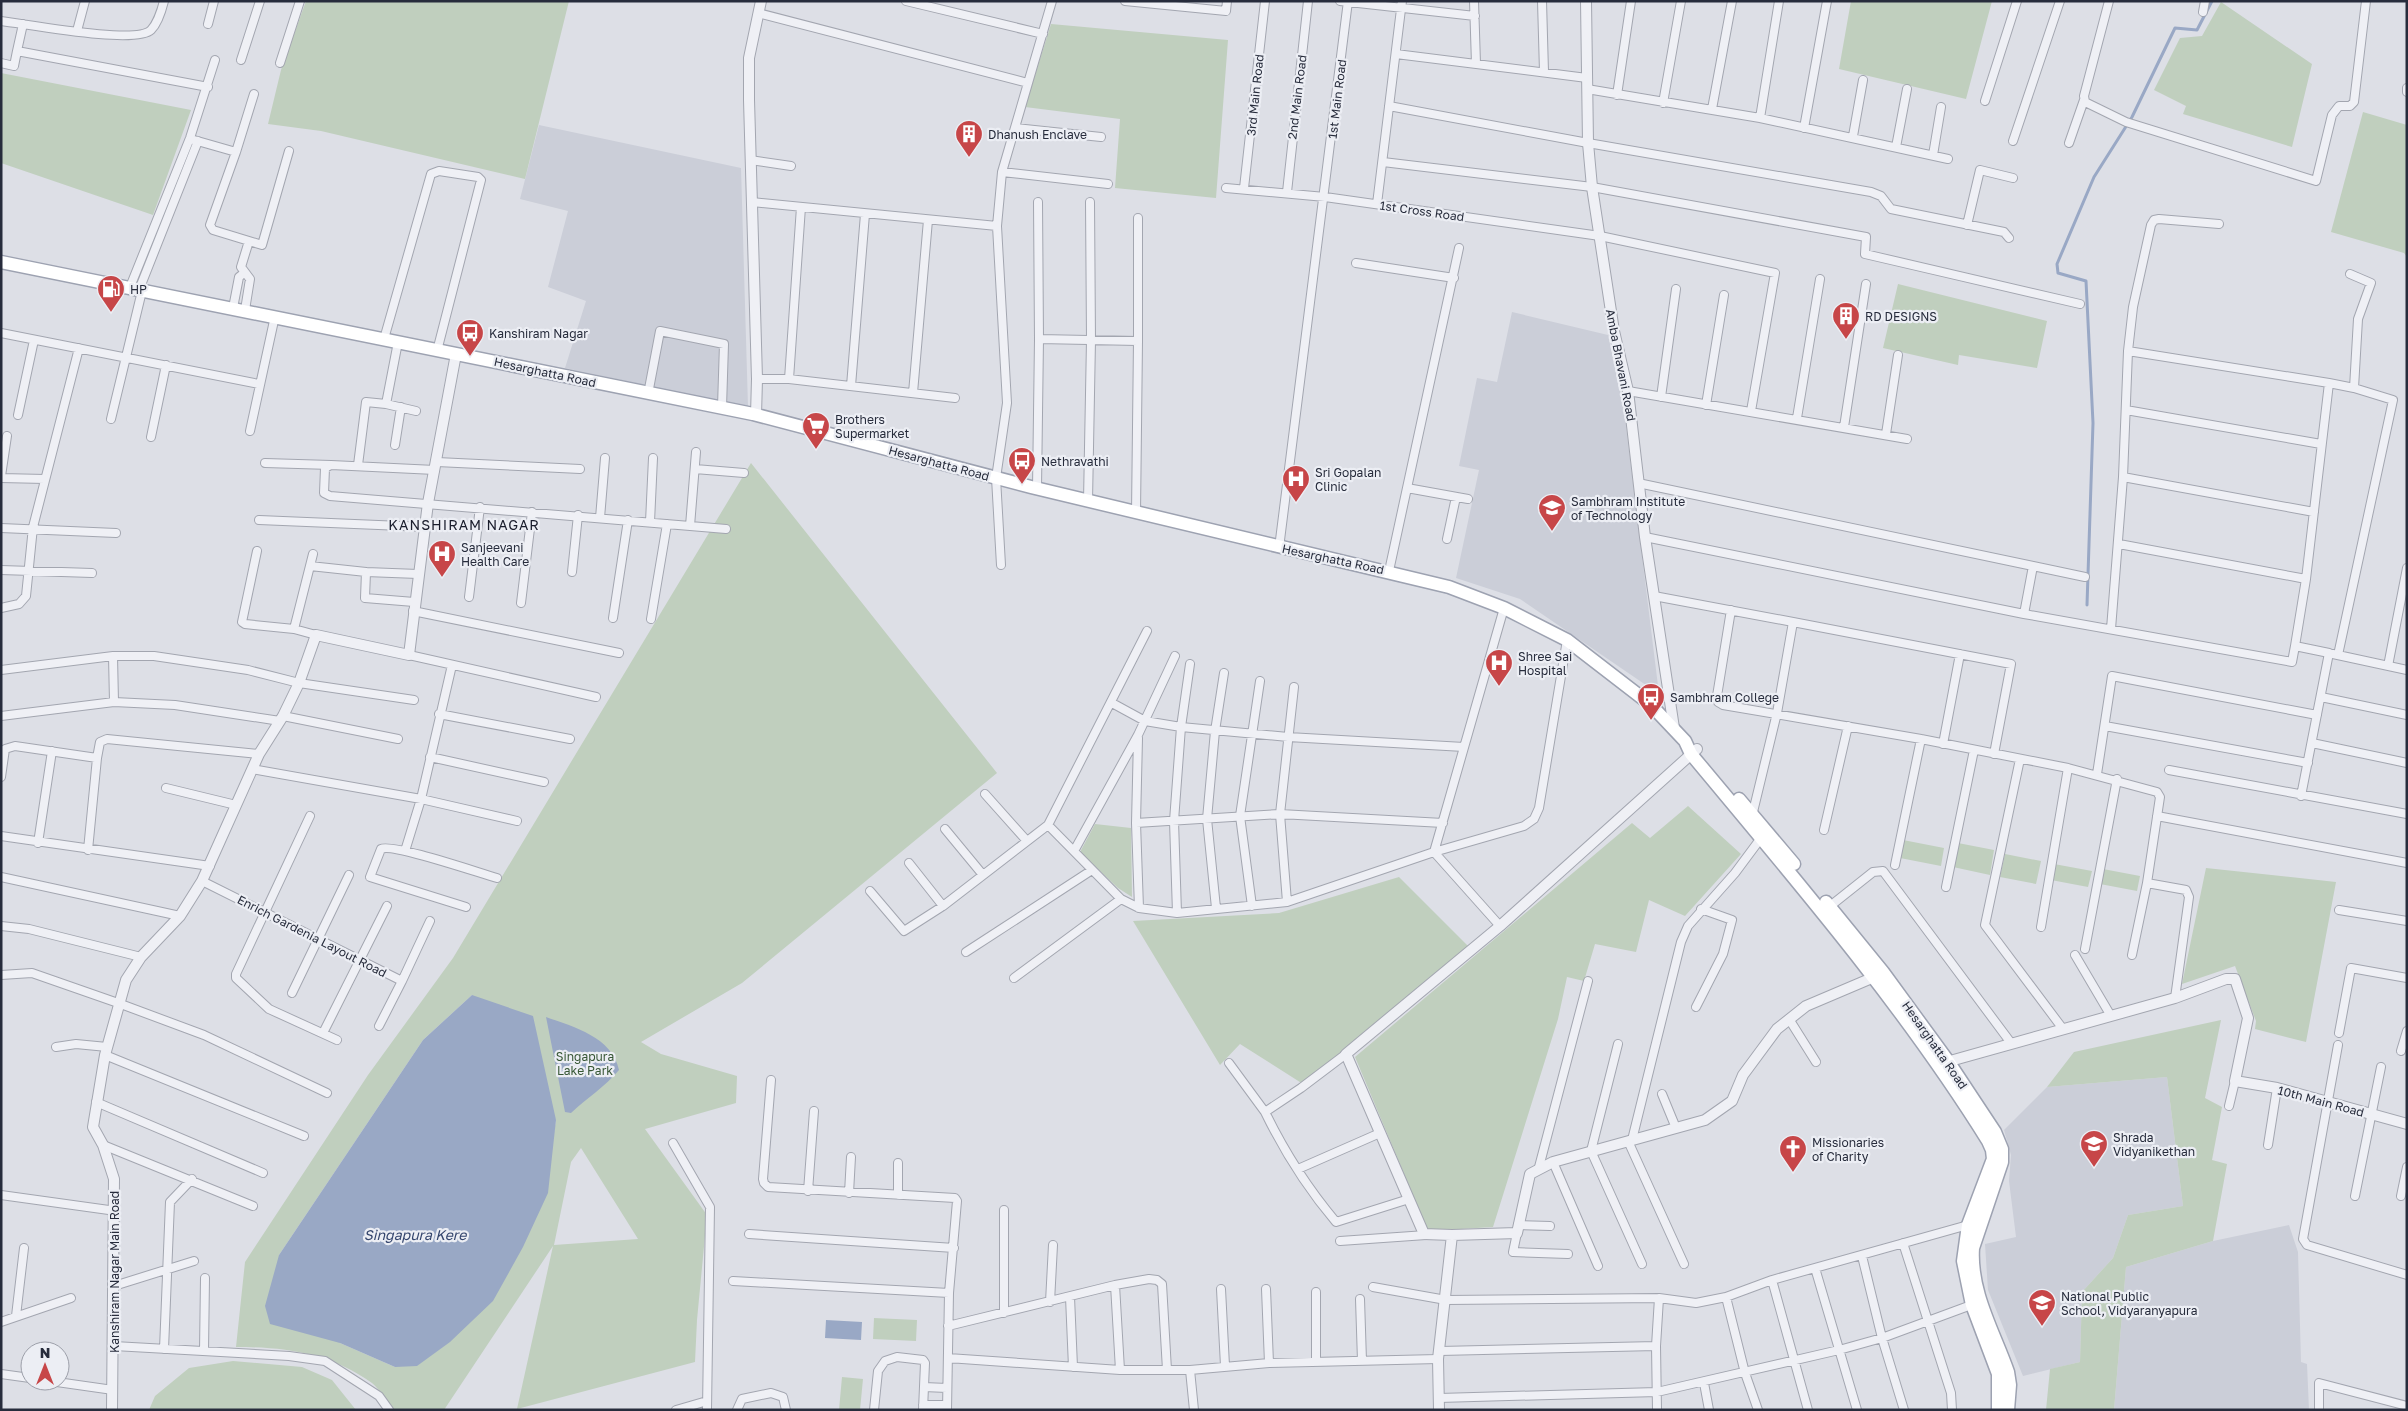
<svg xmlns="http://www.w3.org/2000/svg" width="2408" height="1411" viewBox="0 0 2408 1411" font-family="'Golos Text',sans-serif">
<style>
.built{fill:#cbced8}
.green{fill:#c0cfbe;fill-rule:evenodd}
.water{fill:#99a8c5}
.lines{fill:none;stroke-linecap:round;stroke-linejoin:round}
.stream{stroke:#99a8c5;stroke-width:3}
.minor-casing{stroke:#a3a6b0;stroke-width:10}
.tertiary-casing{stroke:#a3a6b0;stroke-width:12}
.primary-casing{stroke:#9da2b1;stroke-width:15}
.minor{stroke:#eff0f5;stroke-width:8}
.tertiary{stroke:#eff0f5;stroke-width:10}
.primary{stroke:#fff;stroke-width:12}
.labels{text-anchor:middle;dominant-baseline:central;stroke-width:4.5;stroke-linejoin:round;paint-order:stroke}
.street-label{font-size:12px;fill:#272c3c;stroke:#eceef4}
.poi-label{font-size:12px;fill:#272c3c;stroke:#eceef4;text-anchor:start}
.park-label{font-size:12px;fill:#375735;stroke:#eceef4}
.neighbourhood-label{font-size:14px;letter-spacing:1px;fill:#1a1d2c;stroke:#eceef4}
.water-label{font-size:14px;font-style:italic;fill:#34456d;stroke:#eceef4}
</style>
<rect width="100%" height="100%" fill="#dddfe6"/>
<path class="built" d="M539,125L741,168L748,407L565,368L586,301L548,287L568,211L520,199Z
M1512,312L1608,335L1624,410L1659,694L1520,599L1456,578L1479,470L1459,466L1477,378L1497,382Z
M2167,1077L2183,1206L2128,1215L2113,1258L2082,1292L2080,1362L2023,1376L1988,1290L1985,1244L2016,1237L2009,1181L2011,1155L2004,1130L2047,1087Z
M2289,1225L2298,1252L2301,1362L2307,1364L2309,1410H2114L2126,1267L2213,1241Z"/>
<path class="green" d="M306,1H569L525,179L321,131L268,124L281,70Z
M1851,1H1992L1966,99L1839,69Z
M2221,2L2312,64L2292,147L2183,114L2186,106L2154,90L2180,38L2202,36Z
M1051,24L1228,40L1216,198L1115,188L1120,119L1025,107Z
M1,73L191,110L153,215L1,163Z
M2363,112L2407,125V257L2404,253L2331,232Z
M1898,284L2047,321L2037,368L1959,355L1958,365L1883,348Z
M751,463L997,773L742,983L641,1042L661,1054L737,1076L736,1103L645,1129L707,1215L697,1320L695,1362L517,1409L553,1246L444,1410H394C387,1401 380,1390 372,1383C330,1353 285,1347 236,1347L245,1262L368,1075L453,958ZM472,995L556,1120L553,1138L395,1367L340,1343L279,1255L423,1040ZM581,1148L638,1239L554,1245L571,1162Z
M1688,806L1741,854L1685,916L1649,900L1636,952L1595,944L1584,981L1567,977L1558,1019L1493,1227L1428,1231L1355,1057L1632,823L1650,838Z
M1095,824L1131,828L1132,897L1118,888L1080,852Z
M1903,840L1944,848L1941,866L1900,858Z
M1958,843L1994,850L1990,875L1953,867Z
M2005,854L2041,861L2036,884L2000,877Z
M2054,864L2092,871L2088,887L2051,880Z
M2206,868L2336,882L2306,1042L2255,1029L2256,1021L2235,966L2182,984Z
M2103,869L2140,876L2137,891L2100,884Z
M1399,877L1469,947L1303,1084L1240,1044L1220,1065L1133,921L1279,913Z
M2221,1020L2205,1098L2222,1107L2212,1160L2227,1164L2213,1241L2126,1267L2114,1410H2046L2050,1369L2080,1362L2082,1292L2113,1258L2128,1215L2183,1206L2167,1077L2047,1087L2074,1052Z
M874,1318L917,1320L916,1341L873,1339Z
M233,1361L302,1367L332,1380L356,1410H149L155,1396L189,1368Z
M842,1377L863,1379L860,1410H839Z"/>
<path class="water" d="M472,995L533,1016L556,1120L548,1193L523,1247L493,1301L450,1342L417,1366L395,1367L340,1343L270,1324L265,1306L279,1255L423,1040Z
M546,1017C574,1027 612,1037 619,1070C605,1087 587,1098 571,1113L565,1112Z
M826,1320L862,1322L861,1340L825,1338Z"/>
<g class="lines">
<path class="stream" d="M2087,605L2093,423L2086,281L2058,273L2057,264L2094,177L2132,117L2175,28L2197,30L2212,1"/>
<defs>
<path id="minor" d="M906,1L1043,34
M1125,1L1226,11L1227,1
M1340,1L1475,16
M1474,1L1476,64
M1542,1L1544,72
M2109,1L2084,96L2085,102L2126,122L2316,181L2332,115L2339,106H2350L2354,102L2366,1
M2203,12L2205,1
M758,13L1028,83
M1,21C27,24 136,45 151,30C157,24 162,9 164,1
M23,24L17,51L208,87
M208,24L214,1
M77,31L85,1
M1396,54L1587,78
M241,60L260,1
M1,63L14,66L17,51
M280,63L300,1
M2407,88V92
M1587,89L1760,118L1948,159
M1617,95L1631,1
M1985,101L2017,1
M1663,103L1681,1
M1389,106L1588,143L1871,192L1881,196L1891,209L2004,232L2009,238
M1712,109L1732,1
M1760,118L1779,1
M1015,128L1101,137
M1804,128L1827,1
M1853,136L1863,80
M194,140L236,152L254,94
M2013,141L2060,1
M2069,143L2084,100
M1896,147L1907,89
M236,152L210,225L213,230L249,241L241,267L250,279L245,310
M1933,155L1941,107
M750,160L791,166
M1383,162L1592,187L1866,237L1865,254L2080,304
M1002,172L1108,184
M1226,188L1325,197L1600,236L1775,273L1751,411
M1244,188L1265,1
M1287,192L1308,1
M752,202L997,226L1007,403L996,478L1001,565
M1038,202L1039,339
M1377,204L1402,1
M801,207L789,379L955,398
M1138,218V341
M1967,225L1980,170L2013,178
M997,226L1002,172L1052,1
M249,241L262,245L289,151
M1356,263L1454,278
M130,287L190,138L215,60
M139,290L198,141
M233,308L239,277L244,273
M1,333L259,384
M384,339L431,174L439,171L478,177L481,180L437,351
M2128,351L2329,383
M757,379H789
M851,386L865,214
M1628,391L1907,439
M913,393L928,220
M648,394L660,331L724,344L722,407
M1661,397L1676,289
M386,404L416,411
M1706,405L1724,295
M2126,410L2321,444
M18,415L34,340
M1797,418L1820,279
M111,419L142,291
M1844,427L1866,284
M250,431L275,316
M1886,434L1898,355
M151,437L166,365
M395,445L401,407
M437,462L580,469
M265,463L331,465
M358,465L366,402L386,404L398,342
M695,469L744,473
M435,470L331,465L325,468L324,493L330,496L726,529
M1,476L7,436
M2123,477L2314,512
M1,478L45,479
M1638,483L2033,566L2024,614
M1037,488L1039,339L1138,341L1136,513
M1407,488L1468,499
M1088,501L1091,340L1090,202
M600,518L605,458
M259,520L426,527
M650,522L653,458
M690,526L696,452
M1,528L116,533
M1645,537L2024,614L2292,662L2295,646L2329,653L2301,796
M1447,539L1456,497
M2119,544L2306,579
M1279,548L1348,1
M257,551L242,622L245,624L294,629L316,635
M310,566L366,572
M2033,566L2085,577
M1,570L92,573
M1389,571L1459,248
M572,572L578,515
M1654,596L1793,622
M469,597L480,507
M414,602L365,598L366,572L418,574
M521,603L532,512
M1,608L19,604L26,596L33,527L79,348
M1731,610L1717,696L1718,702L1723,705L1921,739L2068,768L2157,792L2160,797L2147,883L2186,890L2189,897L2175,998
M413,611L619,653
M613,618L628,520
M651,619L667,524
M294,629L313,554
M2111,629L2123,477L2128,351L2133,307L2151,225L2154,220L2159,219L2219,224
M2295,646L2306,579L2329,383L2354,388L2358,319L2371,283L2350,274
M2333,654L2407,670
M409,655L596,697
M2338,655L2393,400L2354,388
M113,656L114,702
M2388,666L2407,568
M1,670L113,656H154L248,670L299,683L414,700
M2321,697L2407,715
M1112,703L1145,721L1181,727L1288,737L1464,747
M439,714L570,739
M1,716L114,702L175,705L280,721
M283,716L398,739
M2105,726L2308,763
M2312,743L2407,763
M1943,744L1960,654
M430,757L544,782
M2020,759L1985,925L2063,1029
M252,769L421,799L517,821
M2169,770L2407,814
M2097,774L2112,676L2317,715
M1,777L5,749L15,746L97,758L100,742L107,739L259,754
M166,788L236,805
M985,794L1027,841
M310,816L236,974V978L269,1009L337,1040
M1752,816L1777,713L1793,622L2011,664L1994,754
M2157,816L2407,863
M1136,823L1138,738
M1048,825L1121,899L1139,908L1177,913L1287,902L1434,852L1504,608
M945,829L983,875
M1824,830L1848,726
M1,836L210,866
M38,843L52,751
M88,850L97,758
M405,851L421,799L452,665
M1074,851L1138,735L1175,656
M909,863L943,906
M1895,865L1921,739
M1,877L180,916
M202,881L402,981L379,1026
M1946,887L1974,750
M870,891L904,931L943,906L1048,825L1147,631
M1287,902L1280,814L1294,687
M1252,906L1240,816L1260,681
M466,907L370,877L381,849C392,843 479,873 497,878
M1829,907L1873,872L1883,871L2011,1043
M1139,908L1136,823L1280,814L1443,823
M1216,908L1207,819L1215,731L1224,673
M2339,910L2407,921
M1177,913L1174,821L1181,727L1190,664
M1,926L29,929L141,957
M1500,926L1434,852L1524,826L1534,819L1539,808L1567,640
M2041,927L2068,768
M2085,949L2117,779
M966,952L1092,870
M2075,955L2111,1016
M2132,955L2147,883
M1,975L32,973L118,1003L204,1035L327,1093
M1014,978L1121,899
M402,981L430,921
M292,993L349,875
M1696,1007L1723,954L1732,920L1701,909
M1789,1019L1816,1062
M323,1033L387,906
M2339,1033L2351,968L2407,978
M1618,1044L1591,1151L1642,1264
M2338,1045L2303,1239L2307,1245L2407,1275
M56,1047L76,1044L107,1047
M2401,1051L2407,1031
M1346,1054L1301,1088L1265,1112C1284,1151 1308,1189 1336,1222L1409,1199
M105,1055L304,1136
M1229,1063L1265,1112
M771,1080L763,1179L764,1183L768,1187L955,1198L957,1201L949,1293L947,1410
M1662,1094L1676,1128
M96,1102L263,1173
M2229,1106L2235,1081
M1632,1140L1681,942L1688,926L1735,873L1761,838
M1628,1141L1684,1264
M673,1143L710,1207L707,1410
M103,1145L253,1206
M2268,1145L2277,1088
M1553,1162L1598,1266
M1539,1167L1588,981
M1298,1169L1380,1133
M808,1191L814,1111
M849,1193L851,1157
M1,1195L116,1211
M898,1195V1163
M2355,1196L2381,1067
M2401,1196L2407,1167
M1004,1210V1313
M1518,1225L1550,1226
M1517,1233L1513,1252L1568,1254
M749,1234L954,1248
M1340,1241L1426,1235
M1903,1243L1951,1393L1952,1410
M1862,1256L1882,1338L1904,1410
M1815,1268L1857,1410
M1772,1280L1808,1410
M733,1281L949,1293
M1115,1285L1120,1370
M114,1286L194,1261
M1373,1287L1446,1300L1659,1298L1696,1303L1726,1297L1772,1280L1968,1225
M1221,1289L1225,1366
M1266,1289L1269,1363
M1316,1292V1362
M1070,1297L1073,1367
M1726,1297L1745,1373L1758,1410
M1360,1299L1362,1361
M1050,1302L1053,1245
M16,1316L24,1248
M1,1322L71,1298
M948,1326L1115,1285L1149,1279L1157,1280L1162,1284L1167,1370H1190L1194,1410
M114,1346L289,1356L325,1361L379,1396L389,1410
M1656,1346L1657,1410
M164,1349L170,1202L192,1179
M204,1351L205,1278
M1440,1351L1656,1346L1659,1298
M948,1358L1120,1370H1167
M1190,1370L1269,1363L1438,1359
M1,1374L30,1378
M50,1381L113,1390
M1704,1383L1709,1410
M924,1387L947,1388
M1439,1398L1657,1392L1839,1350L1882,1338L1974,1304
M923,1405H947
M676,1410L707,1401
M737,1410L742,1399L771,1393L783,1397L786,1410
M874,1410L878,1371L885,1361L897,1357L923,1360L925,1363L923,1410
M2319,1410V1383L2407,1406"/>
<path id="tertiary" d="M1586,1L1588,143L1592,187L1614,331L1628,391L1645,537L1674,728
M756,415L757,379L749,100V58L761,1
M1943,1063L2175,998L2226,979H2235L2248,1018L2235,1081L2277,1088L2407,1124
M1452,1235L1424,1234L1346,1054L1500,926L1697,749
M112,1410L114,1179L103,1145L93,1127L105,1055L126,980L141,957L180,916L202,881L259,754L283,716L299,683L316,635L409,655L428,503L456,354
M1439,1410L1438,1359L1452,1235L1517,1233L1530,1174L1553,1162L1705,1120L1732,1101L1743,1075L1777,1029L1806,1006L1879,975"/>
<path id="primary" d="M1,262L753,414L1031,487L1449,587L1504,608L1567,640L1650,704L1685,741L1691,754C1795,879 1902,1003 1988,1141L1992,1150L1993,1159L1968,1225L1963,1261L1972,1305L1998,1374V1410
M1739,799L1794,864
M1826,902L1883,972L1948,1061L1995,1132L2002,1149V1162L1973,1248C1970,1292 1994,1332 2008,1372L2010,1385L2008,1410"/>
</defs>
<use href="#minor" class="minor-casing"/>
<use href="#tertiary" class="tertiary-casing"/>
<use href="#primary" class="primary-casing"/>
<use href="#minor" class="minor"/>
<use href="#tertiary" class="tertiary"/>
<use href="#primary" class="primary"/>
</g>
<defs>
<symbol id="building-pin" viewBox="-11 -11 22 30"><path d="M0 17L-7.5 6A9.5 9.5 0 1 1 7.5 6Z" fill="#c74648" stroke="#eceef4"/><path d="M-4-6H4V6H1V3H-1V6H-4ZM-2.5-4.3h1.7v1.8h-1.7ZM.8-4.3h1.7v1.8H.8ZM-2.5-1h1.7V.8h-1.7ZM.8-1h1.7V.8H.8Z" fill="#fff"/></symbol>
<symbol id="fuel-pin" viewBox="-11 -11 22 30"><path d="M0 17L-7.5 6A9.5 9.5 0 1 1 7.5 6Z" fill="#c74648" stroke="#eceef4"/><path d="M-5.5-6h7V0h2V4h1.3V-2.5L3-4.5l.8-.8L6-3V5H2.5V1h-1V6h-7ZM-4.2-4.7v3.2H.2V-4.7Z" fill="#fff"/></symbol>
<symbol id="bus-pin" viewBox="-11 -11 22 30"><path d="M0 17L-7.5 6A9.5 9.5 0 1 1 7.5 6Z" fill="#c74648" stroke="#eceef4"/><path d="M-5-6H5V4H4V6H2V4H-2V6H-4V4H-5ZM-3.5-4V0h7V-4ZM-3.5 1.2v1.5H-2V1.2ZM2 1.2v1.5H3.5V1.2Z" fill="#fff"/></symbol>
<symbol id="supermarket-pin" viewBox="-11 -11 22 30"><path d="M0 17L-7.5 6A9.5 9.5 0 1 1 7.5 6Z" fill="#c74648" stroke="#eceef4"/><path d="M-6-5.5h2.5l.6 2H6L4.5 2H-2.5L-4.4-4H-6ZM-1.5 3.2a1.3 1.3 0 1 0 .1 0ZM3 3.2a1.3 1.3 0 1 0 .1 0Z" fill="#fff"/></symbol>
<symbol id="hospital-pin" viewBox="-11 -11 22 30"><path d="M0 17L-7.5 6A9.5 9.5 0 1 1 7.5 6Z" fill="#c74648" stroke="#eceef4"/><path d="M-5-5h3v3.5h4V-5h3V5h-3V1.5h-4V5h-3Z" fill="#fff"/></symbol>
<symbol id="university-pin" viewBox="-11 -11 22 30"><path d="M0 17L-7.5 6A9.5 9.5 0 1 1 7.5 6Z" fill="#c74648" stroke="#eceef4"/><path d="M0-5L7-2L0 1L-7-2ZM-4 1L0 2.5L4 1V4Q0 6-4 4Z" fill="#fff"/></symbol>
<symbol id="school-pin" viewBox="-11 -11 22 30"><path d="M0 17L-7.5 6A9.5 9.5 0 1 1 7.5 6Z" fill="#c74648" stroke="#eceef4"/><path d="M0-5L7-2L0 1L-7-2ZM-4 1L0 2.5L4 1V4Q0 6-4 4Z" fill="#fff"/></symbol>
<symbol id="church-pin" viewBox="-11 -11 22 30"><path d="M0 17L-7.5 6A9.5 9.5 0 1 1 7.5 6Z" fill="#c74648" stroke="#eceef4"/><path d="M-1.2-6h2.4v3.5h3.3v2.4h-3.3V6h-2.4V-.1h-3.3v-2.4h3.3Z" fill="#fff"/></symbol>
</defs>
<g fill-rule="evenodd">
<use href="#building-pin" x="953" y="118" width="32" height="43"/>
<use href="#fuel-pin" x="95" y="273" width="32" height="43"/>
<use href="#building-pin" x="1830" y="300" width="32" height="43"/>
<use href="#bus-pin" x="454" y="317" width="32" height="43"/>
<use href="#supermarket-pin" x="800" y="410" width="32" height="43"/>
<use href="#bus-pin" x="1006" y="445" width="32" height="43"/>
<use href="#hospital-pin" x="1280" y="463" width="32" height="43"/>
<use href="#university-pin" x="1536" y="492" width="32" height="43"/>
<use href="#hospital-pin" x="426" y="538" width="32" height="43"/>
<use href="#hospital-pin" x="1483" y="647" width="32" height="43"/>
<use href="#bus-pin" x="1635" y="681" width="32" height="43"/>
<use href="#school-pin" x="2078" y="1128" width="32" height="43"/>
<use href="#church-pin" x="1777" y="1133" width="32" height="43"/>
<use href="#school-pin" x="2026" y="1287" width="32" height="43"/>
</g>
<g class="labels">
<g class="street-label">
<text transform="translate(1255 95) rotate(-84)">3rd Main Road</text>
<text transform="translate(1297 97) rotate(-83)">2nd Main Road</text>
<text transform="translate(1337 99) rotate(-83)">1st Main Road</text>
<text transform="translate(1422 211) rotate(8)">1st Cross Road</text>
<text transform="translate(1621 365) rotate(79)">Amba Bhavani Road</text>
<text transform="translate(545 372) rotate(12)">Hesarghatta Road</text>
<text transform="translate(939 463) rotate(15)">Hesarghatta Road</text>
<text transform="translate(1333 559) rotate(12)">Hesarghatta Road</text>
<text transform="translate(312 936) rotate(27)">Enrich Gardenia Layout Road</text>
<text transform="translate(1935 1045) rotate(55)">Hesarghatta Road</text>
<text transform="translate(2321 1101) rotate(15)">10th Main Road</text>
<text transform="translate(114 1272) rotate(-90)">Kanshiram Nagar Main Road</text>
</g>
<g class="poi-label">
<text x="988" y="134">Dhanush Enclave</text>
<text x="130" y="289">HP</text>
<text x="1865" y="316">RD DESIGNS</text>
<text x="489" y="333">Kanshiram Nagar</text>
<text x="835" y="419">Brothers<tspan x="835" dy="14">Supermarket</tspan></text>
<text x="1041" y="461">Nethravathi</text>
<text x="1315" y="472">Sri Gopalan<tspan x="1315" dy="14">Clinic</tspan></text>
<text x="1571" y="501">Sambhram Institute<tspan x="1571" dy="14">of Technology</tspan></text>
<text x="461" y="547">Sanjeevani<tspan x="461" dy="14">Health Care</tspan></text>
<text x="1518" y="656">Shree Sai<tspan x="1518" dy="14">Hospital</tspan></text>
<text x="1670" y="697">Sambhram College</text>
<text x="2113" y="1137">Shrada<tspan x="2113" dy="14">Vidyanikethan</tspan></text>
<text x="1812" y="1142">Missionaries<tspan x="1812" dy="14">of Charity</tspan></text>
<text x="2061" y="1296">National Public<tspan x="2061" dy="14">School, Vidyaranyapura</tspan></text>
</g>
<g class="park-label">
<text x="585" y="1056">Singapura<tspan x="585" dy="14">Lake Park</tspan></text>
</g>
<g class="neighbourhood-label">
<text x="464" y="524">KANSHIRAM NAGAR</text>
</g>
<g class="water-label">
<text x="415" y="1234">Singapura Kere</text>
</g>
</g>
<rect width="2408" height="1411" fill="none" stroke="#272c3c" stroke-width="5"/>
<g transform="translate(45 1366)"><circle r="24" fill="#eceef4" stroke="#9da0aa"/>
<path d="M0-4L9 19L0 12L-9 19Z" fill="#c74648"/>
<text y="-8" font-size="14" font-weight="bold" text-anchor="middle" fill="#272c3c">N</text>
</g>
</svg>
